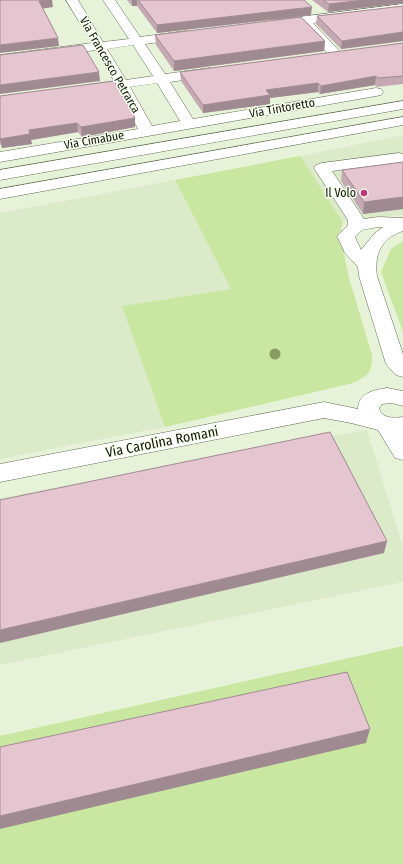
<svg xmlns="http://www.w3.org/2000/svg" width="403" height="864" viewBox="0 0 403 864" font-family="'Fira Sans Condensed',sans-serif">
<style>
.built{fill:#dbeac8}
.green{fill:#c9e7a0}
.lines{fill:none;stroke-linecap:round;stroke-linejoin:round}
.minor-casing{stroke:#606b53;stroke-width:1}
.highway-casing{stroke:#606b53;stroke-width:1}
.minor{fill:#fff;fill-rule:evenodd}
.highway{fill:#fff;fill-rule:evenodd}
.tree{fill:#8a9d61}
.wall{fill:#c4a9b3}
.shaded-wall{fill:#a08a92}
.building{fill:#e4c5d0;stroke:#a08a92}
.poi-dot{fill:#be387a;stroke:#f7ffee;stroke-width:1.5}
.labels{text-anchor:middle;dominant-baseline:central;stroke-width:3;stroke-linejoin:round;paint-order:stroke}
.far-street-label{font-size:12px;fill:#13170e;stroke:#f7ffee}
.far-poi-label{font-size:12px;fill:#13170e;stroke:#f7ffee;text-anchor:end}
.street-label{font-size:14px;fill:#13170e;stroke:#f7ffee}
</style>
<rect width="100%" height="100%" fill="#e7f3d8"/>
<path class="built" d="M403,135V215L343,222L300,156Z
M175,180L231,289L122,306L165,427L0,459V213Z
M367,430L403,547V582L0,665V498Z"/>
<path class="green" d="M300,156L343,222L340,234L349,278L372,355C372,373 369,375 353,383L165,427L122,306L231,289L175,180Z
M403,241V332L381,272L391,249Z
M403,646V864H0V736Z"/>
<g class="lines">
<defs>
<path id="minor" d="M66,0H78L103,42L129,39L103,0H115L140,37L185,31L189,32L191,35L189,38L145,44L165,74L210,68L215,69L217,72L215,75L210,76L170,82L193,119L376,88L381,89L383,92L381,95L376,96L0,162V152L138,129L118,89L87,93L82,92L80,89L82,86L114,81L96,50L0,63V55L92,43ZM133,45L151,73L153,76L126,80L107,49ZM157,83L180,121L152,126L130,87Z
M403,4V12L313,23L343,55L342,58H332L301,24L275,28L271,27L269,24L271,21L275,20Z
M399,153L403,154V162L332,171L364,219L378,217L403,218V231C381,238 374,255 377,276L403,354V377L396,375L386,364L359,276L358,267L345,253L337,236L348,225V220L314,168L316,165L322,163ZM378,227H383L374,234L361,250L355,237L362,230Z
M387,388L403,391V406L392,403L382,404L379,408C382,419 393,418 403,417V460L395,458L378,430L351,423L324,418L0,482V464L324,402L358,409C358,393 374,390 387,388Z"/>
<path id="highway" d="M403,101V109L0,180V170Z
M403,117V125L0,199V189Z"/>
</defs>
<use href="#minor" class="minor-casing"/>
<use href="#highway" class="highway-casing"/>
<use href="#minor" class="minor"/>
<use href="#highway" class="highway"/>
</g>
<circle class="tree" cx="275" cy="354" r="5.5"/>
<path class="wall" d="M127,0H304L311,15L157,33L137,6H132Z
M312,0H403V3L328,12Z
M403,6V41L341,49L316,24L317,16Z
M155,35L325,41L324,51L174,71L156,45Z
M403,43V84L377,87L375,85L320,94L318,92L270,98V104L203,113L181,81L180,72Z
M0,96L135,118V127L82,137L78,132L31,140L32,144L2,148L0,143Z
M403,162V209L363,214L341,181L342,170Z"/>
<path class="shaded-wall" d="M46,0H52L53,7L40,9L39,1Z
M132,0H137V6H132Z
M365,0H403V3L328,12L329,4Z
M312,7L311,15L157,33V25Z
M403,32V41L341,49L342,41Z
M58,38L59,46L0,53V45Z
M325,41L324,51L174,71V61Z
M99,72L100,81L0,94V85Z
M376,76L375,85L320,94L321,86Z
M318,83V92L270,98V104L203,113V105L266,90Z
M135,118V127L82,137L81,127Z
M77,123L78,132L31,140L32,144L2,148L0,139L29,130Z
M403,197V209L363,214L364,202Z
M387,541L384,553L0,643V630Z
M370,729L366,743L0,829V816Z"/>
<path class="building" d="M0,0H46L39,1L58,38L0,45Z
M138,0H304L312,7L157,25Z
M323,0H365L329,4Z
M403,6V32L342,41L317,16Z
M301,17L325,41L174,61L155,35Z
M403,43V76L378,78L376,76L321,86L318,83L266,90L270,95L203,105L180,72Z
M83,45L99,72L0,85V55Z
M114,81L135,118L81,127L77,123L29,130L30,134L0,139V96Z
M403,162V197L364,202L342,170Z
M330,432L387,541L0,630V500Z
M347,672L370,729L0,816V747Z"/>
<circle class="poi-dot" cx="364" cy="193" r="4"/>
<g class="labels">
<g class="far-street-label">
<text transform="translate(110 65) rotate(60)">Via Francesco Petrarca</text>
<text transform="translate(282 108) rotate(-10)">Via Tintoretto</text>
<text transform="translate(94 140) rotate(-10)">Via Cimabue</text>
</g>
<g class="far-poi-label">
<text x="356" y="193">Il Volo</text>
</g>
<g class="street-label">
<text transform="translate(162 442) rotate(-11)">Via Carolina Romani</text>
</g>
</g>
</svg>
